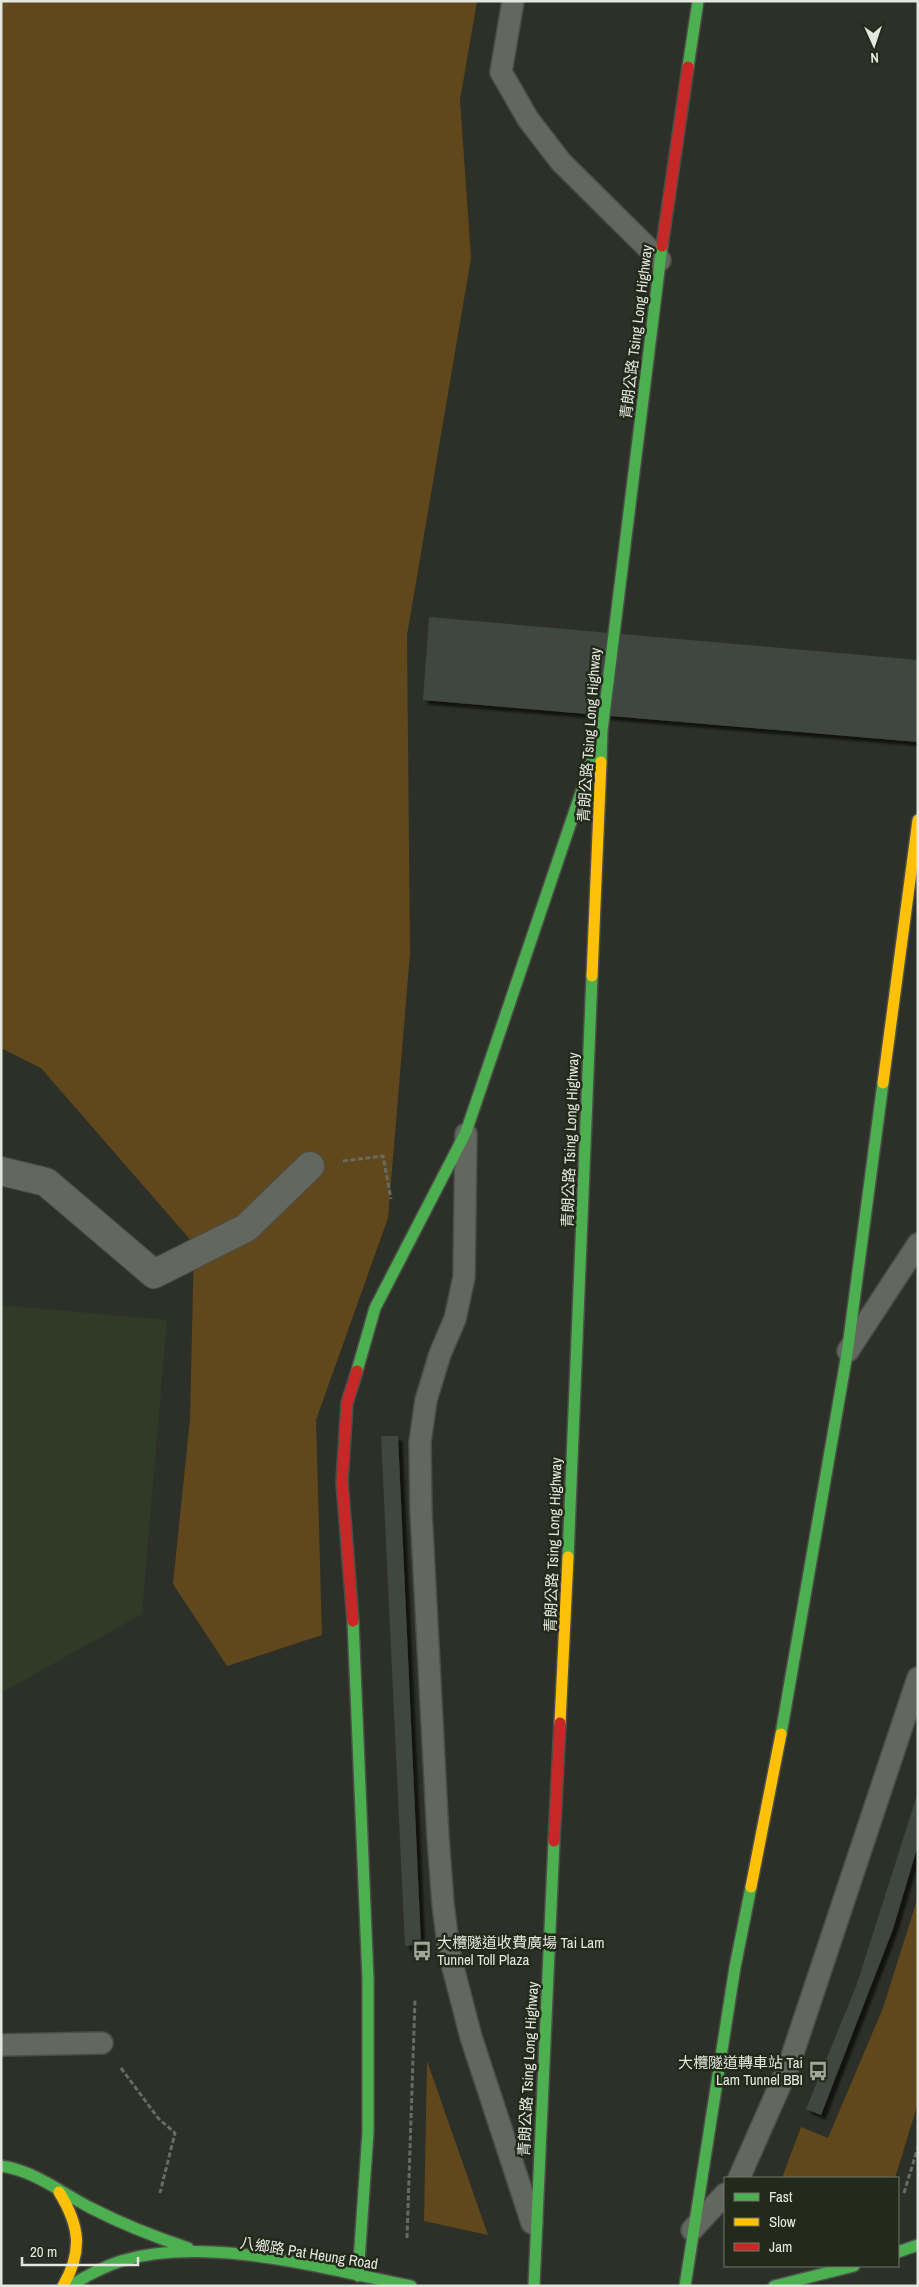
<svg xmlns="http://www.w3.org/2000/svg" width="919" height="2287" viewBox="0 0 919 2287" font-family="'Archivo Narrow','Noto Sans TC',sans-serif">
<style>
.built{fill:#303a26}
.green{fill:#60481c}
.building{fill:#414640;filter:url(#shadow)}
.lines{fill:none;stroke-linecap:round;stroke-linejoin:round}
.lane-casing{stroke:#4b4d47;stroke-width:24}
.street-casing{stroke:#4b4d47;stroke-width:30}
.fast-casing{stroke:#4b4d47;stroke-width:14}
.slow-casing{stroke:#4b4d47;stroke-width:14}
.jam-casing{stroke:#4b4d47;stroke-width:14}
.path{stroke:#686b64;stroke-width:3;stroke-dasharray:5 2.5;stroke-linecap:butt}
.lane{stroke:#646760;stroke-width:21}
.street{stroke:#646760;stroke-width:28}
.fast{stroke:#4caf50;stroke-width:11}
.slow{stroke:#ffc107;stroke-width:11}
.jam{stroke:#c62828;stroke-width:11}
.labels{text-anchor:middle;dominant-baseline:central;stroke-width:5;stroke-linejoin:round;paint-order:stroke}
.street-label{font-size:15px;fill:#e3e7de;stroke:#242a1b}
.poi-label{font-size:15px;fill:#e3e7de;stroke:#242a1b;text-anchor:start}
</style>
<defs>
<filter id="shadow"><feDropShadow dx="4.5" dy="4.5" stdDeviation="1" flood-color="#0009"/></filter>
</defs>
<rect width="100%" height="100%" fill="#2d3028"/>
<path class="built" d="M1,1305L167,1320L142,1614L1,1693Z"/>
<path class="green" d="M1,1H477L460,100L471,258L407,635L410,953L388,1218L316,1420L322,1635L227,1666L173,1584L190,1419L194,1244L41,1068L1,1048Z
M918,1897V2103L895,2178H782L801,2127L828,2138L883,2008Z
M427,2061L488,2235L424,2221Z"/>
<path class="building" d="M429,617L918,660V742L423,700Z
M381,1436H398L421,1944L405,1946Z
M918,1792V1845L893,1929L821,2115L806,2109L857,1984Z"/>
<g class="lines">
<defs>
<path id="lane" d="M513,1L501,72L528,119L561,162L660,260
M466,1134L464,1277L455,1319L440,1354L426,1400L420,1442L421,1511L438,1837L443,1904L449,1952L471,2037L532,2223
M848,1351L918,1244
M1,2045L102,2043
M739,2178L789,2065L918,1678
M692,2230L725,2194"/>
<path id="street" d="M1,1171L46,1182L154,1274L246,1228L310,1166"/>
<path id="fast" d="M688,67L698,1
M601,762L602,731L662,246
M357,1371L375,1308L466,1132L592,760
M568,1557L592,976
M353,1621L368,1979V2132L358,2276
M781,1734L847,1354L883,1083
M1,2166C36,2171 61,2193 91,2208C122,2224 155,2237 188,2248
M898,2252L918,2245
M70,2286C86,2276 103,2267 121,2261C207,2235 325,2269 411,2286
M534,2286L554,1841
M685,2286L735,1967L751,1887
M774,2286L854,2266"/>
<path id="slow" d="M592,976L601,762
M883,1083L918,820
M560,1723L568,1557
M751,1887L781,1734
M59,2192C80,2226 83,2251 63,2286"/>
<path id="jam" d="M662,246L688,67
M353,1621L342,1482L347,1403L357,1371
M554,1841L560,1723"/>
</defs>
<use href="#lane" class="lane-casing"/>
<use href="#street" class="street-casing"/>
<use href="#fast" class="fast-casing"/>
<use href="#slow" class="slow-casing"/>
<use href="#jam" class="jam-casing"/>
<path class="path" d="M343,1161L383,1156L391,1199
M121,2068L158,2118L175,2133L160,2193
M904,2193L918,2147
M407,2238L415,2000"/>
<use href="#lane" class="lane"/>
<use href="#street" class="street"/>
<use href="#fast" class="fast"/>
<use href="#slow" class="slow"/>
<use href="#jam" class="jam"/>
</g>
<defs>
<symbol id="bus-bare" viewBox="-9 -9 18 18"><path d="M-5-6H5V4H4V6H2V4H-2V6H-4V4H-5ZM-3.5-4V0h7V-4ZM-3.5 1.2v1.5H-2V1.2ZM2 1.2v1.5H3.5V1.2Z" fill="#a3a79e" stroke="#242a1b" stroke-width="2.5" paint-order="stroke"/></symbol>
</defs>
<g fill-rule="evenodd">
<use href="#bus-bare" x="408" y="1937" width="28" height="28"/>
<use href="#bus-bare" x="804" y="2057" width="28" height="28"/>
</g>
<g class="labels">
<g class="street-label">
<text transform="translate(636 332) rotate(-83)">青朗公路 Tsing Long Highway</text>
<text transform="translate(589 735) rotate(-86)">青朗公路 Tsing Long Highway</text>
<text transform="translate(570 1140) rotate(-88)">青朗公路 Tsing Long Highway</text>
<text transform="translate(553 1545) rotate(-88)">青朗公路 Tsing Long Highway</text>
<text transform="translate(528 2069) rotate(-87)">青朗公路 Tsing Long Highway</text>
<text transform="translate(309 2253) rotate(9)">八鄉路 Pat Heung Road</text>
</g>
<g class="poi-label">
<text x="437" y="1942">大欖隧道收費廣場 Tai Lam<tspan x="437" dy="17">Tunnel Toll Plaza</tspan></text>
<text x="803" y="2062" text-anchor="end">大欖隧道轉車站 Tai<tspan x="803" dy="17">Lam Tunnel BBI</tspan></text>
</g>
</g>
<rect width="919" height="2287" fill="none" stroke="#e3e7de" stroke-width="5"/>
<rect x="724" y="2177" width="175" height="90" fill="#242a1b" stroke="#707669"/>
<rect x="734" y="2193" width="25" height="8" fill="#4caf50" stroke="#707669"/>
<text x="769" y="2202" font-size="15" fill="#e3e7de">Fast</text>
<rect x="734" y="2218" width="25" height="8" fill="#ffc107" stroke="#707669"/>
<text x="769" y="2227" font-size="15" fill="#e3e7de">Slow</text>
<rect x="734" y="2243" width="25" height="8" fill="#c62828" stroke="#707669"/>
<text x="769" y="2252" font-size="15" fill="#e3e7de">Jam</text>
<g transform="translate(874 45) rotate(177)" stroke="#242a1b" stroke-width="4" paint-order="stroke">
<path d="M0-4L9 19L0 12L-9 19Z" fill="#e3e7de"/>
<text y="-8" font-size="14" font-weight="bold" text-anchor="middle" fill="#e3e7de">N</text>
</g>
<path d="M22 2257v8h116v-8" fill="none" stroke="#e3e7de" stroke-width="2.5"/>
<text x="30" y="2257" font-size="15" fill="#e3e7de" stroke="#242a1b" stroke-width="4" paint-order="stroke">20 m</text>
</svg>
